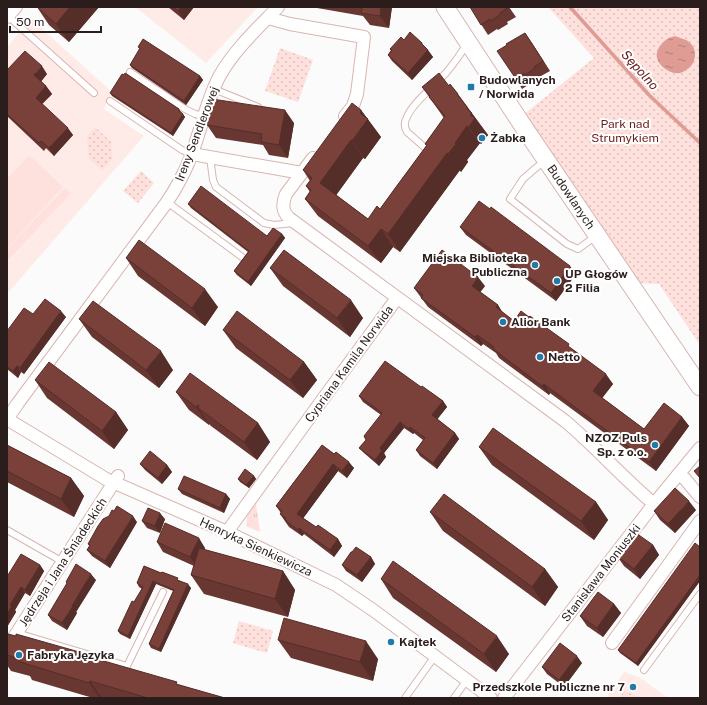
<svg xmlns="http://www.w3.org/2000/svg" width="707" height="705" viewBox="0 0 707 705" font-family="'Public Sans',sans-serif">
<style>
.built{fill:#feebe8}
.grass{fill:url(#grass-tufts)}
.park{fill:url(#park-dots)}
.pitch{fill:#fee0dc}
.water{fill:url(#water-ripples)}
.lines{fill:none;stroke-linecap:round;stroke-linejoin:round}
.stream{stroke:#df9c94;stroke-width:3.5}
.lane-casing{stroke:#d9b5b0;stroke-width:8}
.street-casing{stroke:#d9b5b0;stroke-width:14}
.secondary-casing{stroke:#d9b5b0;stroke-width:19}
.lane{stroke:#fff;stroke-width:6}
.street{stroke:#fff;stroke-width:12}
.secondary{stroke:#fff;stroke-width:17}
.wall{fill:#693732}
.shaded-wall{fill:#552d29}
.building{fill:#7a403a;stroke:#552d29}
.poi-dot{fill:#217aa8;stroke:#fff;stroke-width:1.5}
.labels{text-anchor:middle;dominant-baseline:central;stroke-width:4;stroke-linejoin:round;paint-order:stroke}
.poi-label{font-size:12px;font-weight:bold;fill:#2a1d1c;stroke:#fff;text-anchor:start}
.park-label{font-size:12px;fill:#6b1d19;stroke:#fff}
.street-label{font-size:12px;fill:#2a1d1c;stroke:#fff}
.water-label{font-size:13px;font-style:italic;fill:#691c18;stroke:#fff}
</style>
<defs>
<pattern id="grass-tufts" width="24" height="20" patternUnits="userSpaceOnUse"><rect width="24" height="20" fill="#fee0dc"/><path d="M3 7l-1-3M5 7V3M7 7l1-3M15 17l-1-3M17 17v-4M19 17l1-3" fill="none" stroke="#dac0bc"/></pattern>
<pattern id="park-dots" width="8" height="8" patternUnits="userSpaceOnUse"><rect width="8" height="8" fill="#fee0dc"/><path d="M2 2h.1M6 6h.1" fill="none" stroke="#dac0bc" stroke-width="1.8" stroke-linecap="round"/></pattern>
<pattern id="water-ripples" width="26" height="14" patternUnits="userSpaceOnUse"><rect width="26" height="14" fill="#df9c94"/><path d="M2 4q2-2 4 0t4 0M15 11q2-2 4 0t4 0" fill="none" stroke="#b57f78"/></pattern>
</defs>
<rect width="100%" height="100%" fill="#fbfbfb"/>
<path class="built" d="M135,7H258L206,63Z
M31,19L112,92L104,109L144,136L7,294V47Z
M624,672L639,677L668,698H606Z"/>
<path class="grass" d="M256,504L260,532L248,527C244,517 249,512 256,504Z"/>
<path class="park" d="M548,7H700V345L659,284L636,283L523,115L594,58Z
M280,48L313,60L298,102L265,91Z
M95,127L111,142L112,159L102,170L89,159L87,136Z
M141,171L154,183L138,203L123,191Z
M239,621L273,631L267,653L233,643Z
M624,691L644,698H619Z"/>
<path class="pitch" d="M29,155L63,187L7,248V179Z
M65,188L71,193L7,261V249Z"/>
<path class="water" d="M675,36C679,38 686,39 689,42C697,48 697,60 690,67C687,70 681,74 676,73C669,73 659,66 657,58C655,51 662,41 669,38C671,37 673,37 675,36Z"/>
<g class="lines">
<path class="stream" d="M570,7L649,95L700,143"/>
<defs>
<path id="lane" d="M8,16L94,93
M130,72L185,109L195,114L204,116
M214,89L258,107
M110,101L182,150L192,154
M430,152L407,132C404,127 404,122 407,117C412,104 430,90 440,79C451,69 459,56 467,44
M210,157L213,180L216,187L264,223L274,225L293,223
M544,161L523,179L510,199L567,244L578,249L596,236
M167,202L242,257
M7,530L63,562
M17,633L127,666L163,592
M644,670L700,594
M405,698L435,656
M454,698L467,680"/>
<path id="street" d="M7,17L16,7
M268,18L290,24L364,37L357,94L353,106L345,116
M192,154L302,173
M313,158L286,194C282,204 282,211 289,218L565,421C596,447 623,478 654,504
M7,419L106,479L227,532L336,585L373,610L491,698
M7,419L18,403L167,202C177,187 185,172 191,156C201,130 206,102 219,77C234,50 257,29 278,7
M679,474L685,479L700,497
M227,532L320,403L397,298
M612,643L700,521
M7,648L118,476
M504,698L654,504L700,448"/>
<path id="secondary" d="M445,7L525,129L700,387"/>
</defs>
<use href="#lane" class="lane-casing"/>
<use href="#street" class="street-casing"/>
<use href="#secondary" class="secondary-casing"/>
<use href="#lane" class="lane"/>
<use href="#street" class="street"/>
<use href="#secondary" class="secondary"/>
</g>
<path class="wall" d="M37,7H99L69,42L49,25Z
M168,7H194L184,20Z
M316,7H392L389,28L370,25L363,16L317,8Z
M470,7H509L516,17L507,22L508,24L498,30L497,29L488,35Z
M525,33L550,71L541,76L542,78L532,84L531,83L522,89L516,79Z
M404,40L425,47L433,57L412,80L392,61L388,55L391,50L390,49Z
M138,47L200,76L203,80L186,105L132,68L130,65L140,49Z
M7,70L47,74L41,81L46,86L52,94L42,104L73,135L54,156L46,148L44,151L8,117H7Z
M449,86L458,94L488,135L481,144L480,143L467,160L468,162L461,172L460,170L400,252L393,247L381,263L318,216L305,199L310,192L306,186L310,181L303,170L361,110L381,137L365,159L363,158L336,195L368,219L380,209L427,145L425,144L444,118L422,87Z
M110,93L179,109L181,112L185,117L173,136L112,96Z
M294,123L288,158L269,155L263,145L216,138L207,125Z
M188,204L267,236L282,234L285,238L251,286L237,275L234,271L248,252L191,208Z
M460,227L576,274L556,301L466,235Z
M126,258L218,307L205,326L138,276Z
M270,268L363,318L350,337L283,286Z
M485,286L480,292L498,305L502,312L514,321L573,350L613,384L602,398L644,429L682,417L689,426L656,471L550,393L549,395L499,358L496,353L483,344L481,346L428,307L414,288Z
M33,314L66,317L24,374L21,372L18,378L7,369V331Z
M79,319L173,370L159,388L92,337Z
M223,330L304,362L317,380L303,398L236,348Z
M35,380L116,412L128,430L114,449L47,398Z
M421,387L443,401L447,407L437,419L455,433L459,439L437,469L420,456L416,450L423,440L414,433L413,434L404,428L384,453L386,457L379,466L364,453L359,448L366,440L381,415L363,402L359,396Z
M176,392L258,423L270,442L257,460L211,426L209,424V425L189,410Z
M7,445L71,478L84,496L74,517L7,482Z
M322,445L354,468L347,478L338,471L303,518L316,527L338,539L342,546L334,557L304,534L302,536L289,527L280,514L281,513L276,506Z
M479,447L596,502L608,520L594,540L492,465Z
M140,464L167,465L172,472L162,484L145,470Z
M254,476L256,479L249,488L240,482L238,479Z
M178,489L226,494L230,499L224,513L182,494Z
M696,510L675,533L660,520L654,511Z
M430,512L545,569L558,587L545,606L443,531Z
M165,519L160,533L147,528L142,521Z
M137,522L110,568L92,556L87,550L90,546L88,544Z
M157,542L205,548L204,550L283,571L295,590L288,617L204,594L191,575L194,566L163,552Z
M653,545L659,555L640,579L624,566L617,556Z
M700,547V581L638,666L620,653L618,650Z
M352,552L371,557L375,564L362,582L346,571L342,565Z
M40,565L44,571L30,596L25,593L15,610L16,612L7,627V574L8,575Z
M144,566L180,581L191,588L161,652L151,648L149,644L173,591L156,584L130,639L120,634L118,631L134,602L142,589L139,587L137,583Z
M381,579L509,654L496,672L393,598Z
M96,580L76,612L77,613L67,630L52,621L48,615L67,584L66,582Z
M614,604L621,613L603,637L587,626L580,616Z
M7,636L99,660L179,685L225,698H93L32,680L30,676L11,671L7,665Z
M278,640L378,659L373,681L291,658Z
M582,663L564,687L547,674L542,667Z"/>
<path class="shaded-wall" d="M70,7H99L69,42L56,24Z
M181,7H194L184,20L178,11Z
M381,7H392L389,28L380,16Z
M525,33L532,43L550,71L543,61Z
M428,50L433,57L412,80L408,73Z
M42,66L47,74L40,83L34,75Z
M200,76L203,80L186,105L184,101Z
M46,86L52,94L41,105L36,98Z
M467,107L488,135L481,144L469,127Z
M285,110L294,123L288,158L279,145Z
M361,110L381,137L365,159L352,141L360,113Z
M183,114L185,117L173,136L171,133Z
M467,126L480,143L467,160L468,162L461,172L448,154L455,143Z
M68,128L73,135L54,156L49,148Z
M351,140L363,158L332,201L320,183Z
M447,153L460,170L400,252L388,234Z
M381,229L393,247L381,263L368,246Z
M282,234L285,238L251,286L248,282Z
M570,266L576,274L556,301L551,293Z
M478,277L485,286L478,295L472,286Z
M205,289L218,307L205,326L192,308Z
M351,300L363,318L350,337L337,318Z
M498,305L504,315L496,307Z
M61,311L66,317L24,374L20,368Z
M477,335L483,344L481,346L475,337Z
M161,351L173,370L159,388L146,370Z
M304,362L317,380L303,398L290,380Z
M17,366L21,372L18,378L13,371Z
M606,374L613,384L600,401L593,391Z
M544,384L550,393L549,395L542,386Z
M443,401L447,407L436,421L432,415Z
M198,405L203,412L198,408L209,424V425L196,407Z
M116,412L128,430L114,449L102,431Z
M682,417L689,426L656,471L649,462Z
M400,422L404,428L384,453L386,457L379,466L375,460L380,448Z
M258,423L270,442L257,460L244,442Z
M410,427L414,433L413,434L409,429Z
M455,433L459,439L437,469L433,463Z
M349,462L354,468L347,478L342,471Z
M333,464L338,471L302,520L297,514Z
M167,465L172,472L162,484L158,478Z
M254,476L256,479L249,488L246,485Z
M71,478L84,496L74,517L61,499Z
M226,494L230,499L224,513L220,508Z
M689,501L696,510L675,533L668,524Z
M596,502L608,520L594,540L581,521Z
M160,513L165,519L160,533L155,526Z
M133,516L137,522L110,568L105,561Z
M299,528L304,534L302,536L298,530Z
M199,538L205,548L197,567L190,557Z
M338,539L342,546L334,557L330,550Z
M653,545L659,555L640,579L634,569Z
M371,557L375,564L362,582L357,575Z
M40,565L44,571L30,596L25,590Z
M545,569L558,587L545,606L532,587Z
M283,571L295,590L288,617L275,599Z
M91,574L96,580L76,612L77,613L67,630L62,623L72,606Z
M700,575V581L638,666L636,663Z
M153,581L156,584L130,639L128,636Z
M188,584L191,588L161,652L159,649Z
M21,587L25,593L15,610L16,612L7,627V614L10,605Z
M614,604L621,613L603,637L597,628Z
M497,636L509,654L496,672L484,654Z
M366,641L378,659L373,681L360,662Z
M577,656L582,663L564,687L559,680Z
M90,681L102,698H100L89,683Z"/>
<path class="building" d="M37,7H70L56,24Z
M173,7H181L178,11Z
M362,7H381L380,16L361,13Z
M470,7H509L500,13L501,14L491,21L490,19L481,25Z
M410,32L422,43V44L428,50L408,73L388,55L392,50L390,49L401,37L404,40Z
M525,33L543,61L534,67L535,68L525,75L524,73L516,79L497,51L507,45L506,44Z
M143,39L200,76L184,101L130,65L140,48L138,47Z
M25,51L42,66L34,75L46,86L36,98L68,128L49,148L41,141L39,143L7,114V70Z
M125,73L179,109L178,110L183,114L171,133L110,93L122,74L124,75Z
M439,73L449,86L450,84L458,94H457L467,107V109L472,113L470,115L475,118L469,127L467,126L455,143L456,144L448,154L447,153L388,234L381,229L368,246L305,199L311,190L306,186L312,178L303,170L352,103L361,110L360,113L368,119L352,141L351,140L320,183L368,219L377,206L380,209L396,187L427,145L425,144L445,116L429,97L430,96L422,87Z
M212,99L285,110L279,145L261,142L262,134L207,125Z
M201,186L267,236L273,228L282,234L248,282L234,271L249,251L188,204Z
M479,201L490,209L491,207L570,266L551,293L460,227Z
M139,240L205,289L192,308L126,258Z
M284,250L351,300L337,318L270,268Z
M442,250L478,277L472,286L498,305L496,307L514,321L521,311L529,317L530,316L569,344L568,346L606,374L593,391L644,429L664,403L682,417L649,462L544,384L542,386L493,349L494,347L477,335L475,337L421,298L423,295L414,288Z
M45,299L61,311L20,368L17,366L13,371L7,367V331L24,308L33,314Z
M93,301L161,351L146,370L79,319Z
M237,311L304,362L290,380L223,330Z
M385,361L421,387L422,386L443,401L432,415L455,433L433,463L416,450L425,438L410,427L409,429L400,422L380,448L382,451L375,460L359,448L366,440L364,436L382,413L359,396Z
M49,362L116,412L102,431L35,380Z
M190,373L258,423L244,442L198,408L199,405H198L196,407L176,392Z
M493,428L596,502L581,521L479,447Z
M7,445L71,478L61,499L7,471Z
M322,445L334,454L336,452L349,462L342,471L333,464L297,514L316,527L318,525L338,539L330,550L299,528L298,530L285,520L286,518L280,514L282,511L276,506Z
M150,451L167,465L158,478L140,464Z
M700,466V478L694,471Z
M245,469L254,476L246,485L238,479Z
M184,476L226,494L220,508L178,489Z
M675,488L689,501L668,524L654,511Z
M444,494L545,569L532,587L430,512Z
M117,506L133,516L105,561L87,550L90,545L88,544L98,526L103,519L109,516L112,510L114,511Z
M148,508L160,513L155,526L142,521Z
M165,523L199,538L190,557L157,542Z
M636,533L653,545L634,569L617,556Z
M695,543L700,547V575L636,663L618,650Z
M356,547L371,557L357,575L342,565L351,552H352Z
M199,548L283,571L275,599L191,575Z
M21,554L40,565L25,590L21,587L10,605L12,606L7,614V574L8,575Z
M393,561L497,636L484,654L381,579Z
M76,564L91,574L72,606H73L62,623L48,615L67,583L66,582Z
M144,566L161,573L162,572L178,578L177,580L188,584L159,649L149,644L174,590L153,581L128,636L118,631L132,601L134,602L143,587L137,583Z
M598,592L614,604L597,628L580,616Z
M284,618L366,641L360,662L278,640Z
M8,634L16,636V634L97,657V659L177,682L176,684L225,698H148L90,681L89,683L20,662V659L7,655V636Z
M560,643L577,656L559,680L542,667Z"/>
<g class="poi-dot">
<rect x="467" y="83" width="8" height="8" rx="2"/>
<circle cx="482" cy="138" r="4"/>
<circle cx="535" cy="265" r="4"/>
<circle cx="557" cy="281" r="4"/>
<circle cx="503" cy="322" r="4"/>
<circle cx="540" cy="357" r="4"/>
<circle cx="655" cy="445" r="4"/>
<circle cx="391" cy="642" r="4"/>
<circle cx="19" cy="655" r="4"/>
<circle cx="633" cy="687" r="4"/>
</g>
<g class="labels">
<g class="poi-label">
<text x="479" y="80">Budowlanych<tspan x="479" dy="14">/ Norwida</tspan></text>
<text x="490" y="138">Żabka</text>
<text x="527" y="258" text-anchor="end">Miejska Biblioteka<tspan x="527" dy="14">Publiczna</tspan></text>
<text x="565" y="274">UP Głogów<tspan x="565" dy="14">2 Filia</tspan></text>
<text x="511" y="322">Alior Bank</text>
<text x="548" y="357">Netto</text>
<text x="647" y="438" text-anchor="end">NZOZ Puls<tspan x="647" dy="14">Sp. z o.o.</tspan></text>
<text x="399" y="642">Kajtek</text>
<text x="27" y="655">Fabryka Języka</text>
<text x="625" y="687" text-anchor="end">Przedszkole Publiczne nr 7</text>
</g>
<g class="park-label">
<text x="625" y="124">Park nad<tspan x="625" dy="14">Strumykiem</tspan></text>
</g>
<g class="street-label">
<text transform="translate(197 134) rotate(-69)">Ireny Sendlerowej</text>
<text transform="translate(571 197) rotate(56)">Budowlanych</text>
<text transform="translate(349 364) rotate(-54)">Cypriana Kamila Norwida</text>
<text transform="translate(256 547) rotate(25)">Henryka Sienkiewicza</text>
<text transform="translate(63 562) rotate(-57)">Jędrzeja i Jana Śniadeckich</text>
<text transform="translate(601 573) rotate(-52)">Stanisława Moniuszki</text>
</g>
<g class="water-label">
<text transform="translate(640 70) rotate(48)">Sępolno</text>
</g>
</g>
<rect width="707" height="705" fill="none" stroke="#2a1d1c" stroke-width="16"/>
<path d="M10 26v6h91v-6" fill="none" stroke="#2a1d1c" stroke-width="2"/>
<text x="16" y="26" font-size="12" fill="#2a1d1c" stroke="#ffffff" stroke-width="3" paint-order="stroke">50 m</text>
</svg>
